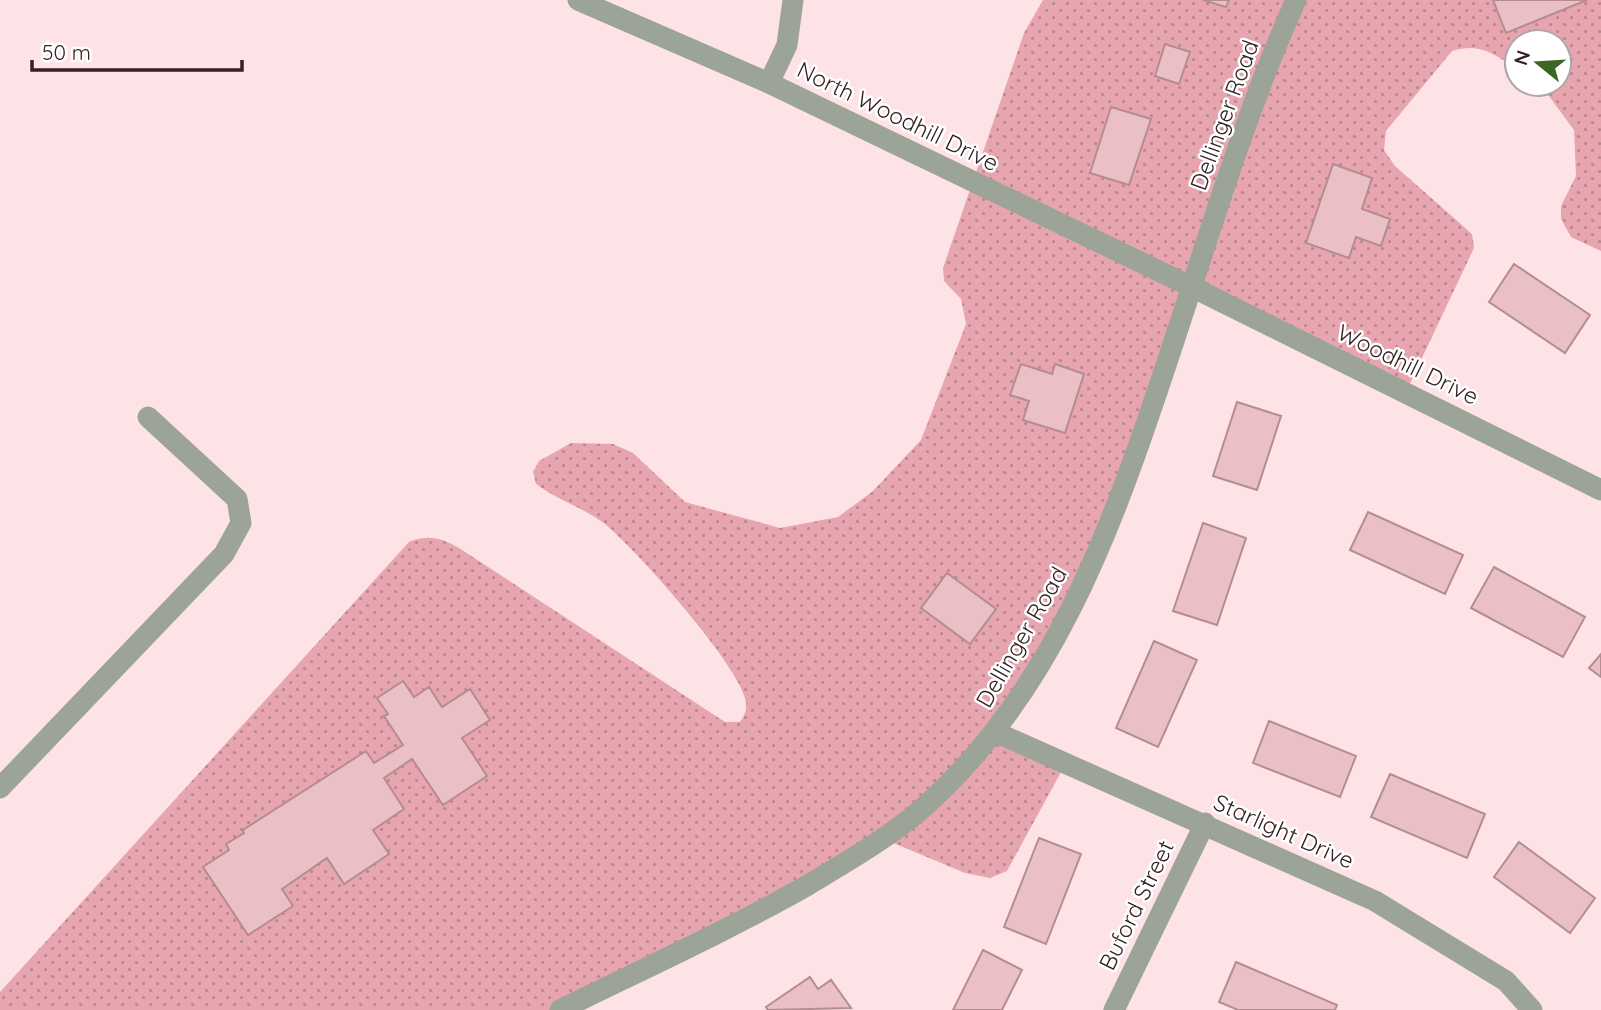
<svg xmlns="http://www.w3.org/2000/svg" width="1601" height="1010" viewBox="0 0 1601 1010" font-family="Quicksand,sans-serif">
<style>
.grass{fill:url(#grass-dots)}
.building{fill:#ebc0c5;stroke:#b48c91;stroke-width:2}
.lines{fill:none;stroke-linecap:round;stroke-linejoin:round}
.minor{stroke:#9ba497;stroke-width:21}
.labels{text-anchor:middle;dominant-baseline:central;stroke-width:5;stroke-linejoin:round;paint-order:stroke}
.street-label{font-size:23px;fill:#322224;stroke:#fff}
</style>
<defs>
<pattern id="grass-dots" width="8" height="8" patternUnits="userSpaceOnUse" patternTransform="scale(1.75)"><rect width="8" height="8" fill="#e7a5af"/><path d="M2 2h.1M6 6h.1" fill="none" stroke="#bc868e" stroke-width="1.8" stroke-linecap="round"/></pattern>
</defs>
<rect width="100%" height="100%" fill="#fee3e6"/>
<path class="grass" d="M1043,0H1601V251L1571,237L1561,219V206L1576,176L1574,130L1540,84H1559V42H1517V69C1494,54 1480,42 1452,51L1386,131L1384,150L1395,166L1472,234L1474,248L1405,394L1193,287L1122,498L996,731L1066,763L1007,871L990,878L965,873L884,839L560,1010H0V992L409,542C428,534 442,538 459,548L725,722H740C744,716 747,711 746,703C744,670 631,543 601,521C581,507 556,499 536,484L533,472L539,461L571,443L613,444L633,453L685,502L780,528L838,517L873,491L921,440L966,324L961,299L944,281L943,268L1024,33Z"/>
<path class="building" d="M1203,0H1229L1226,7Z
M1493,0H1587L1506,33Z
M1165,44L1190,52L1179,84L1155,76Z
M1111,107L1151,119L1129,185L1090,173Z
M1333,164L1372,178L1362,209L1390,219L1381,246L1356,237L1349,258L1306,243Z
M1514,264L1590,315L1565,353L1489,302Z
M1021,364L1052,374L1055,364L1084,374L1065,433L1023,420L1029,401L1010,395Z
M1237,402L1281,416L1257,490L1213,476Z
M1368,512L1463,555L1445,594L1350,550Z
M1203,523L1246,538L1217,625L1173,611Z
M1494,567L1585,617L1563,657L1471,608Z
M947,573L996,609L970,644L921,608Z
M1154,641L1197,660L1158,747L1116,728Z
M1601,654V677L1589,668Z
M403,681L414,697L429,687L442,707L470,689L490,720L462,738L487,776L443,805L412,759L384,778L404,809L373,830L389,854L344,884L327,858L282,889L293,906L248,935L203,867L229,850L226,844L244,833L243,830L366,751L374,763L403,745L384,716L388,714L377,698Z
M1269,721L1356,756L1340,797L1253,763Z
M1390,774L1485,814L1467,858L1371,817Z
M1039,838L1081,854L1046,944L1004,927Z
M1519,842L1595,898L1570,933L1494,877Z
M983,950L1022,970L1002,1010H953Z
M1236,962L1337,1005L1335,1010H1238L1219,1002Z
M810,977L818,989L831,980L851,1008L768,1010L766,1007Z"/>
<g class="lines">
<path class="minor" d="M578,0L769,83L1192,287L1601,490
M769,83L787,45L793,0
M995,732L1375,901L1506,981L1532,1010
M0,788L224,554L241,523L237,499L148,417
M560,1010C643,969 727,931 808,885C848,861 888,838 923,808C1050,695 1109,536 1161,380C1204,253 1241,122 1296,0
M1114,1010L1205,823"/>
</g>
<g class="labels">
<g class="street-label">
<text transform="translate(1224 115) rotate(-70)">Dellinger Road</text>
<text transform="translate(898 116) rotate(26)">North Woodhill Drive</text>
<text transform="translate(1408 364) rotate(26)">Woodhill Drive</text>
<text transform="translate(1021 637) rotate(-60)">Dellinger Road</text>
<text transform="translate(1284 831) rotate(24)">Starlight Drive</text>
<text transform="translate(1136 905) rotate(-64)">Buford Street</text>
</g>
</g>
<g transform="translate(1538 63) rotate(288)"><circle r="33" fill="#ffffff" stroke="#ada7a7" stroke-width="2"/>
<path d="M0-5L12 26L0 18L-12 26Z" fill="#3b6623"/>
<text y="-10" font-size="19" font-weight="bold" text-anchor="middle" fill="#322224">N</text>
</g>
<path d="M32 60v10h210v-10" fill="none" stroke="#322224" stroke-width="3.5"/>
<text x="42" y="60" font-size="21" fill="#322224" stroke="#ffffff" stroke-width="5" paint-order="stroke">50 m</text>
</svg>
